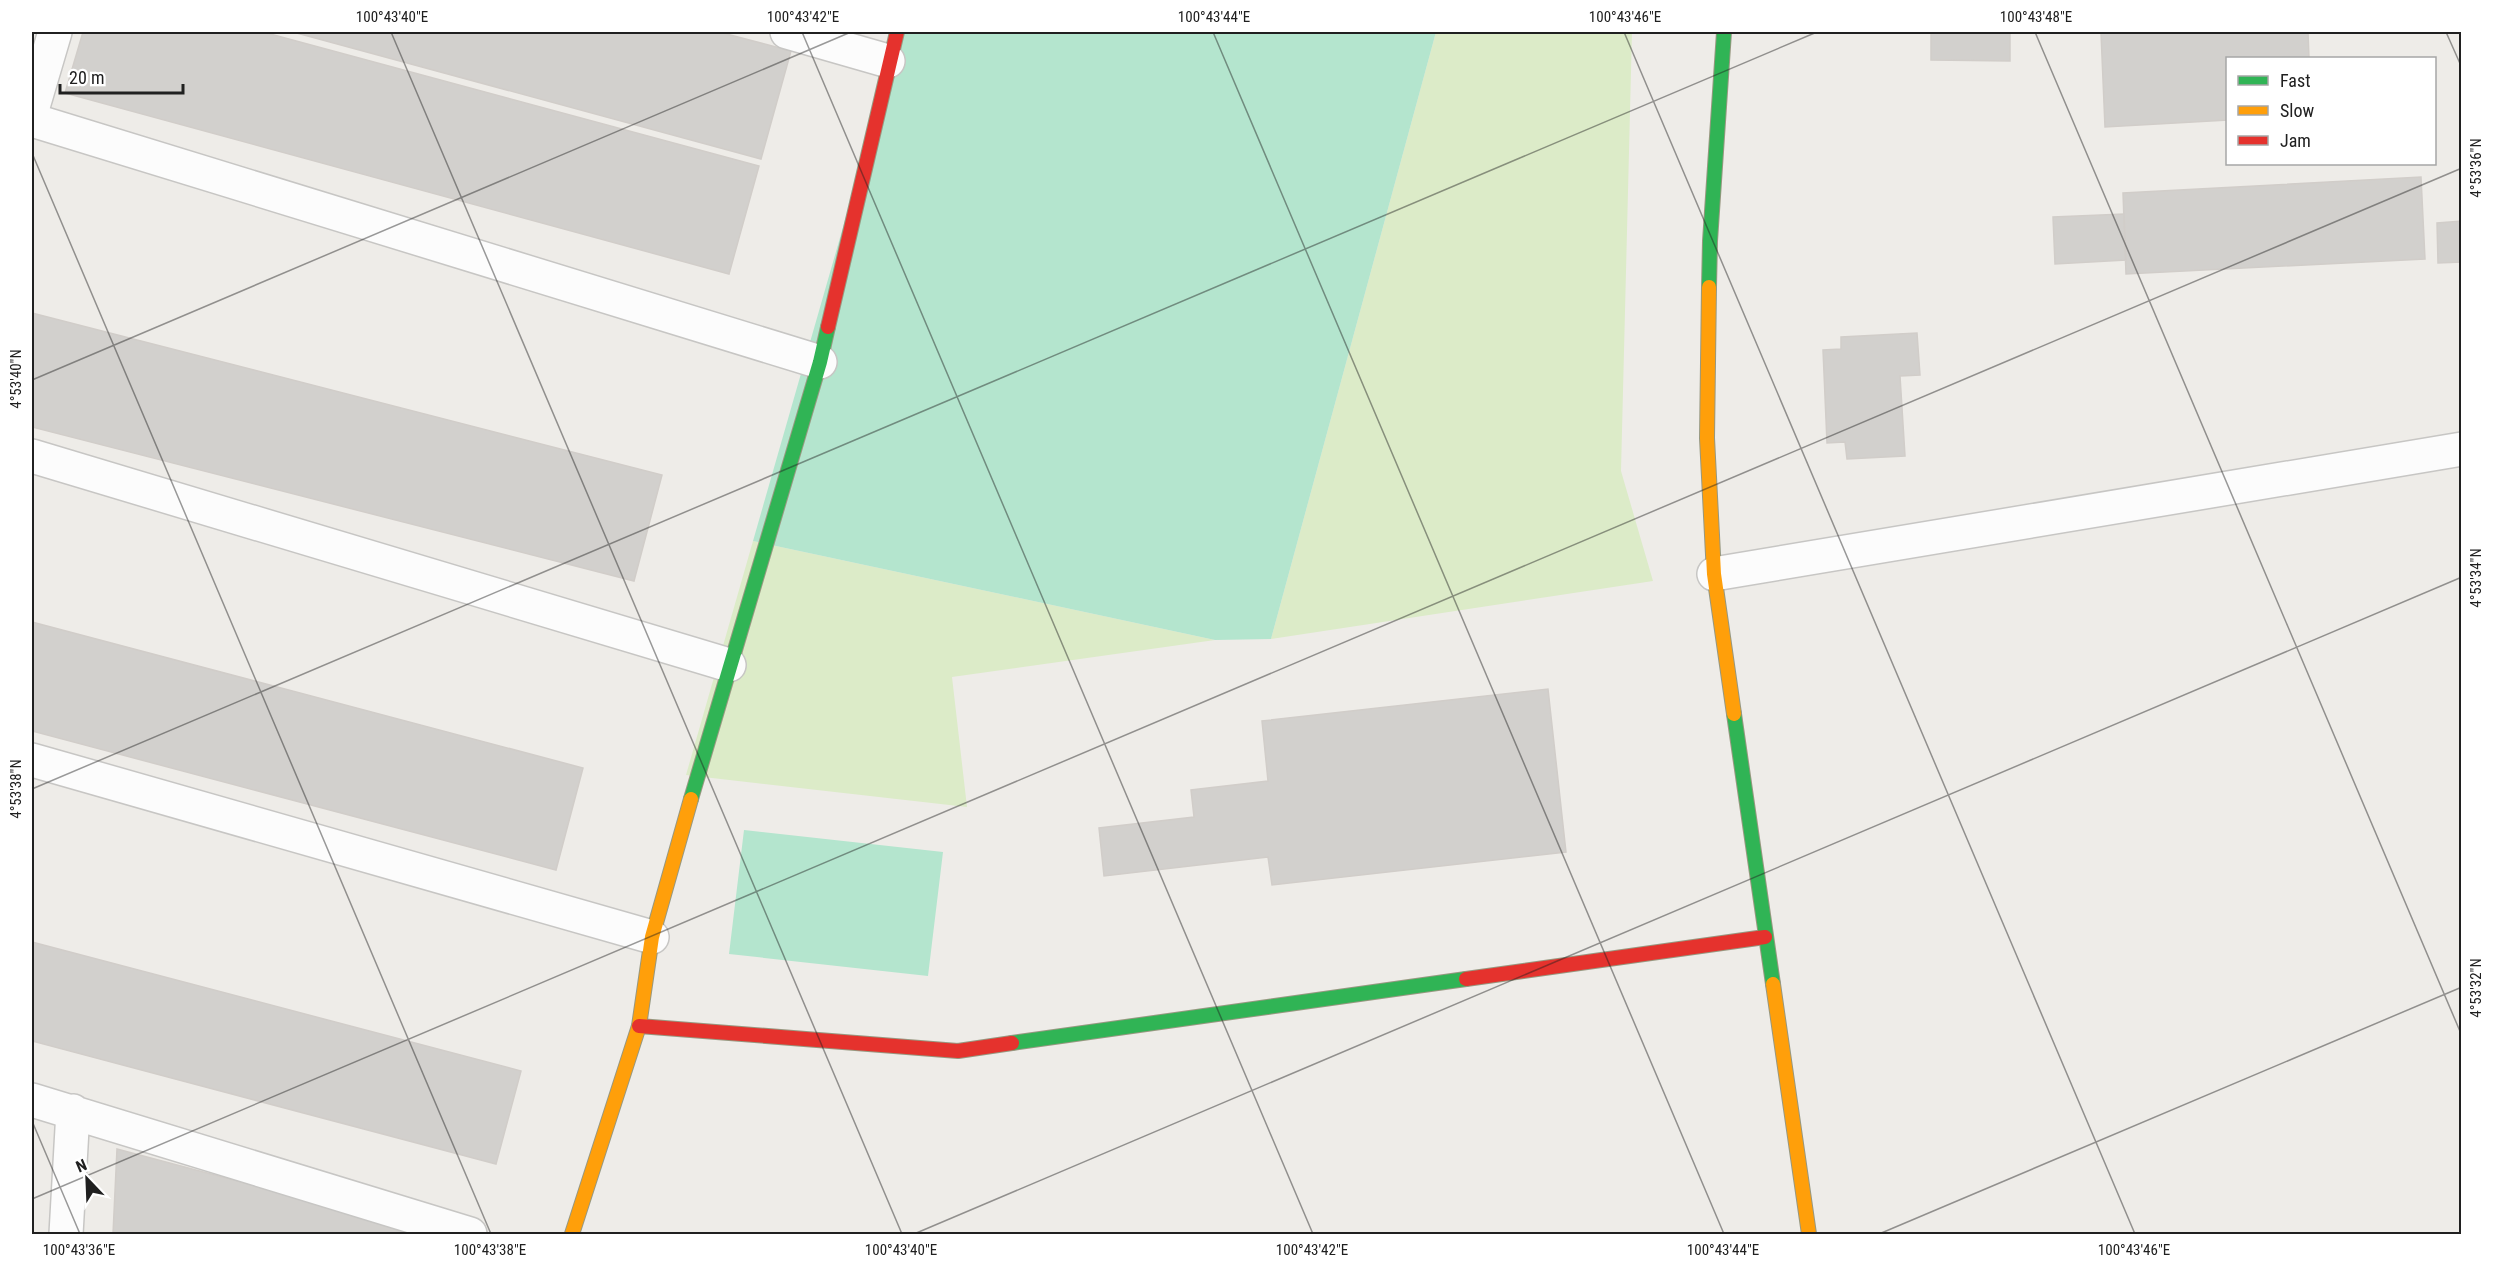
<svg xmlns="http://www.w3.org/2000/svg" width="2493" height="1266" viewBox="0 0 2493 1266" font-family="'Roboto Condensed',sans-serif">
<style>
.grass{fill:#dcebc8}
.pitch{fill:#b4e5ce}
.building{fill:#d2d0cd;stroke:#d1cdc9;stroke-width:1.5}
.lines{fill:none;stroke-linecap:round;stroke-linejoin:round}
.street-casing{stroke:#c7c6c4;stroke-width:36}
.fast-casing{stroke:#979880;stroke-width:16}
.slow-casing{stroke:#979880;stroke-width:16}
.jam-casing{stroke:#979880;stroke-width:16}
.street{stroke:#fcfcfc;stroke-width:33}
.fast{stroke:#30b455;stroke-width:14}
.slow{stroke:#ff9f0a;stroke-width:14}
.jam{stroke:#e5322d;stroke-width:14}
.ticks{fill:none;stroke:#202020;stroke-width:1.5;stroke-opacity:0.45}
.neatline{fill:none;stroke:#202020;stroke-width:2}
.ticks-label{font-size:15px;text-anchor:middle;fill:#202020}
</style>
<rect width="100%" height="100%" fill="#eeece8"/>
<path class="grass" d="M1436,32H1632L1621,471L1653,581L1271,639Z
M753,541L1215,640L952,677L967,807L686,775Z"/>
<path class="pitch" d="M899,32H1436L1271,639L1215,640L753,541Z
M744,830L943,852L928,976L729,954Z"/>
<path class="building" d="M83,32H263L759,166L729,274L65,93Z
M293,32H719L791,51L761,159Z
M1931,32H2010V61L1931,60Z
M2134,32H2308L2309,58H2228V120L2105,127L2101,33Z
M2421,177L2425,259L2126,274L2123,193Z
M2124,214L2126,260L2055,264L2053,217Z
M2462,221V262L2438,263L2437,223Z
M32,313L662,475L634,581L32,427Z
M1917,333L1920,375L1900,376L1905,456L1847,459L1845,442L1827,443L1823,350L1841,349V337Z
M32,622L583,768L556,870L32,731Z
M1548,689L1566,852L1272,885L1268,857L1104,876L1099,828L1194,817L1191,790L1268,781L1262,721Z
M32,942L521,1071L496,1164L32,1041Z
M117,1149L437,1234H113Z"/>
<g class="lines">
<defs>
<path id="street" d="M787,32L888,61
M32,110L55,32
M32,120L820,362
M32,456L729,665
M1714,574L2462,449
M32,760L652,937
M32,1100L470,1234
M66,1234L73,1111"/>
<path id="fast" d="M1709,287L1710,241L1724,32
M1734,714L1773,984
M691,799L820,362L828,327
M1012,1043L1466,979"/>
<path id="slow" d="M1709,287L1707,438L1714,574L1734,714
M1773,984L1809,1234
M572,1234L639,1026L652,937L691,799"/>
<path id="jam" d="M828,327L897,32
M1466,979L1765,937
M639,1026L958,1051L1012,1043"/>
</defs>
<use href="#street" class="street-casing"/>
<use href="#fast" class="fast-casing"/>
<use href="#slow" class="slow-casing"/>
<use href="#jam" class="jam-casing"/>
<use href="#street" class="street"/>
<use href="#fast" class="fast"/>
<use href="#slow" class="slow"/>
<use href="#jam" class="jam"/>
</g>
<path class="ticks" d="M391,32L902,1234M802,32L1313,1234M1213,32L1724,1234M1624,32L2135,1234M2035,32L2462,1036M2446,32L2462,68M32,153L491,1234M32,380L851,32M32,789L1817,32M32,1121L80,1234M32,1199L2462,168M914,1234L2462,577M1879,1234L2462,987"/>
<rect width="2493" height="1266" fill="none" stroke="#ffffff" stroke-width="66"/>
<rect x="2226" y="57" width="210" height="108" fill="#ffffff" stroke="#a6a6a6" stroke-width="1.5"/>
<rect x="2238" y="76" width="30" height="9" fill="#30b455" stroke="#a6a6a6" stroke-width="1.5"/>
<text x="2280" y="87" font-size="18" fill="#202020">Fast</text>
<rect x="2238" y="106" width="30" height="9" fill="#ff9f0a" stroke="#a6a6a6" stroke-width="1.5"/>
<text x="2280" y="117" font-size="18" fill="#202020">Slow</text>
<rect x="2238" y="136" width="30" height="9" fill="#e5322d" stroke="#a6a6a6" stroke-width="1.5"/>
<text x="2280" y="147" font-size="18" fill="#202020">Jam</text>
<g transform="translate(87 1179) rotate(337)" stroke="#ffffff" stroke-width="4.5" paint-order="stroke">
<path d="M0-4.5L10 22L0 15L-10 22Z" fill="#202020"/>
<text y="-9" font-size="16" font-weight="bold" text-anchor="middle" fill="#202020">N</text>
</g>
<path d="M60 84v9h123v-9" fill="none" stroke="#202020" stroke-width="3"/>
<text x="69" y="84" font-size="18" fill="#202020" stroke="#ffffff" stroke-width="4.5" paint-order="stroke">20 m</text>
<rect x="33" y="33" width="2427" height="1200" class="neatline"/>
<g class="ticks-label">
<text x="392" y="22">100°43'40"E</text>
<text x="803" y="22">100°43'42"E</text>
<text x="1214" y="22">100°43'44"E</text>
<text x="1625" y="22">100°43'46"E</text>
<text x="2036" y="22">100°43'48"E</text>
<text transform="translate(2476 168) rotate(-90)" y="5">4°53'36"N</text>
<text transform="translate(16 379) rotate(-90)" y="5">4°53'40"N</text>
<text transform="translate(2476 578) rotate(-90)" y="5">4°53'34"N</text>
<text transform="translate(16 789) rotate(-90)" y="5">4°53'38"N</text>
<text transform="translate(2476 988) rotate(-90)" y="5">4°53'32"N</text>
<text x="79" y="1255">100°43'36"E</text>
<text x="490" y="1255">100°43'38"E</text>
<text x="901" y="1255">100°43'40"E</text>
<text x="1312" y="1255">100°43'42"E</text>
<text x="1723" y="1255">100°43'44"E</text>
<text x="2134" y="1255">100°43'46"E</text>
</g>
</svg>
